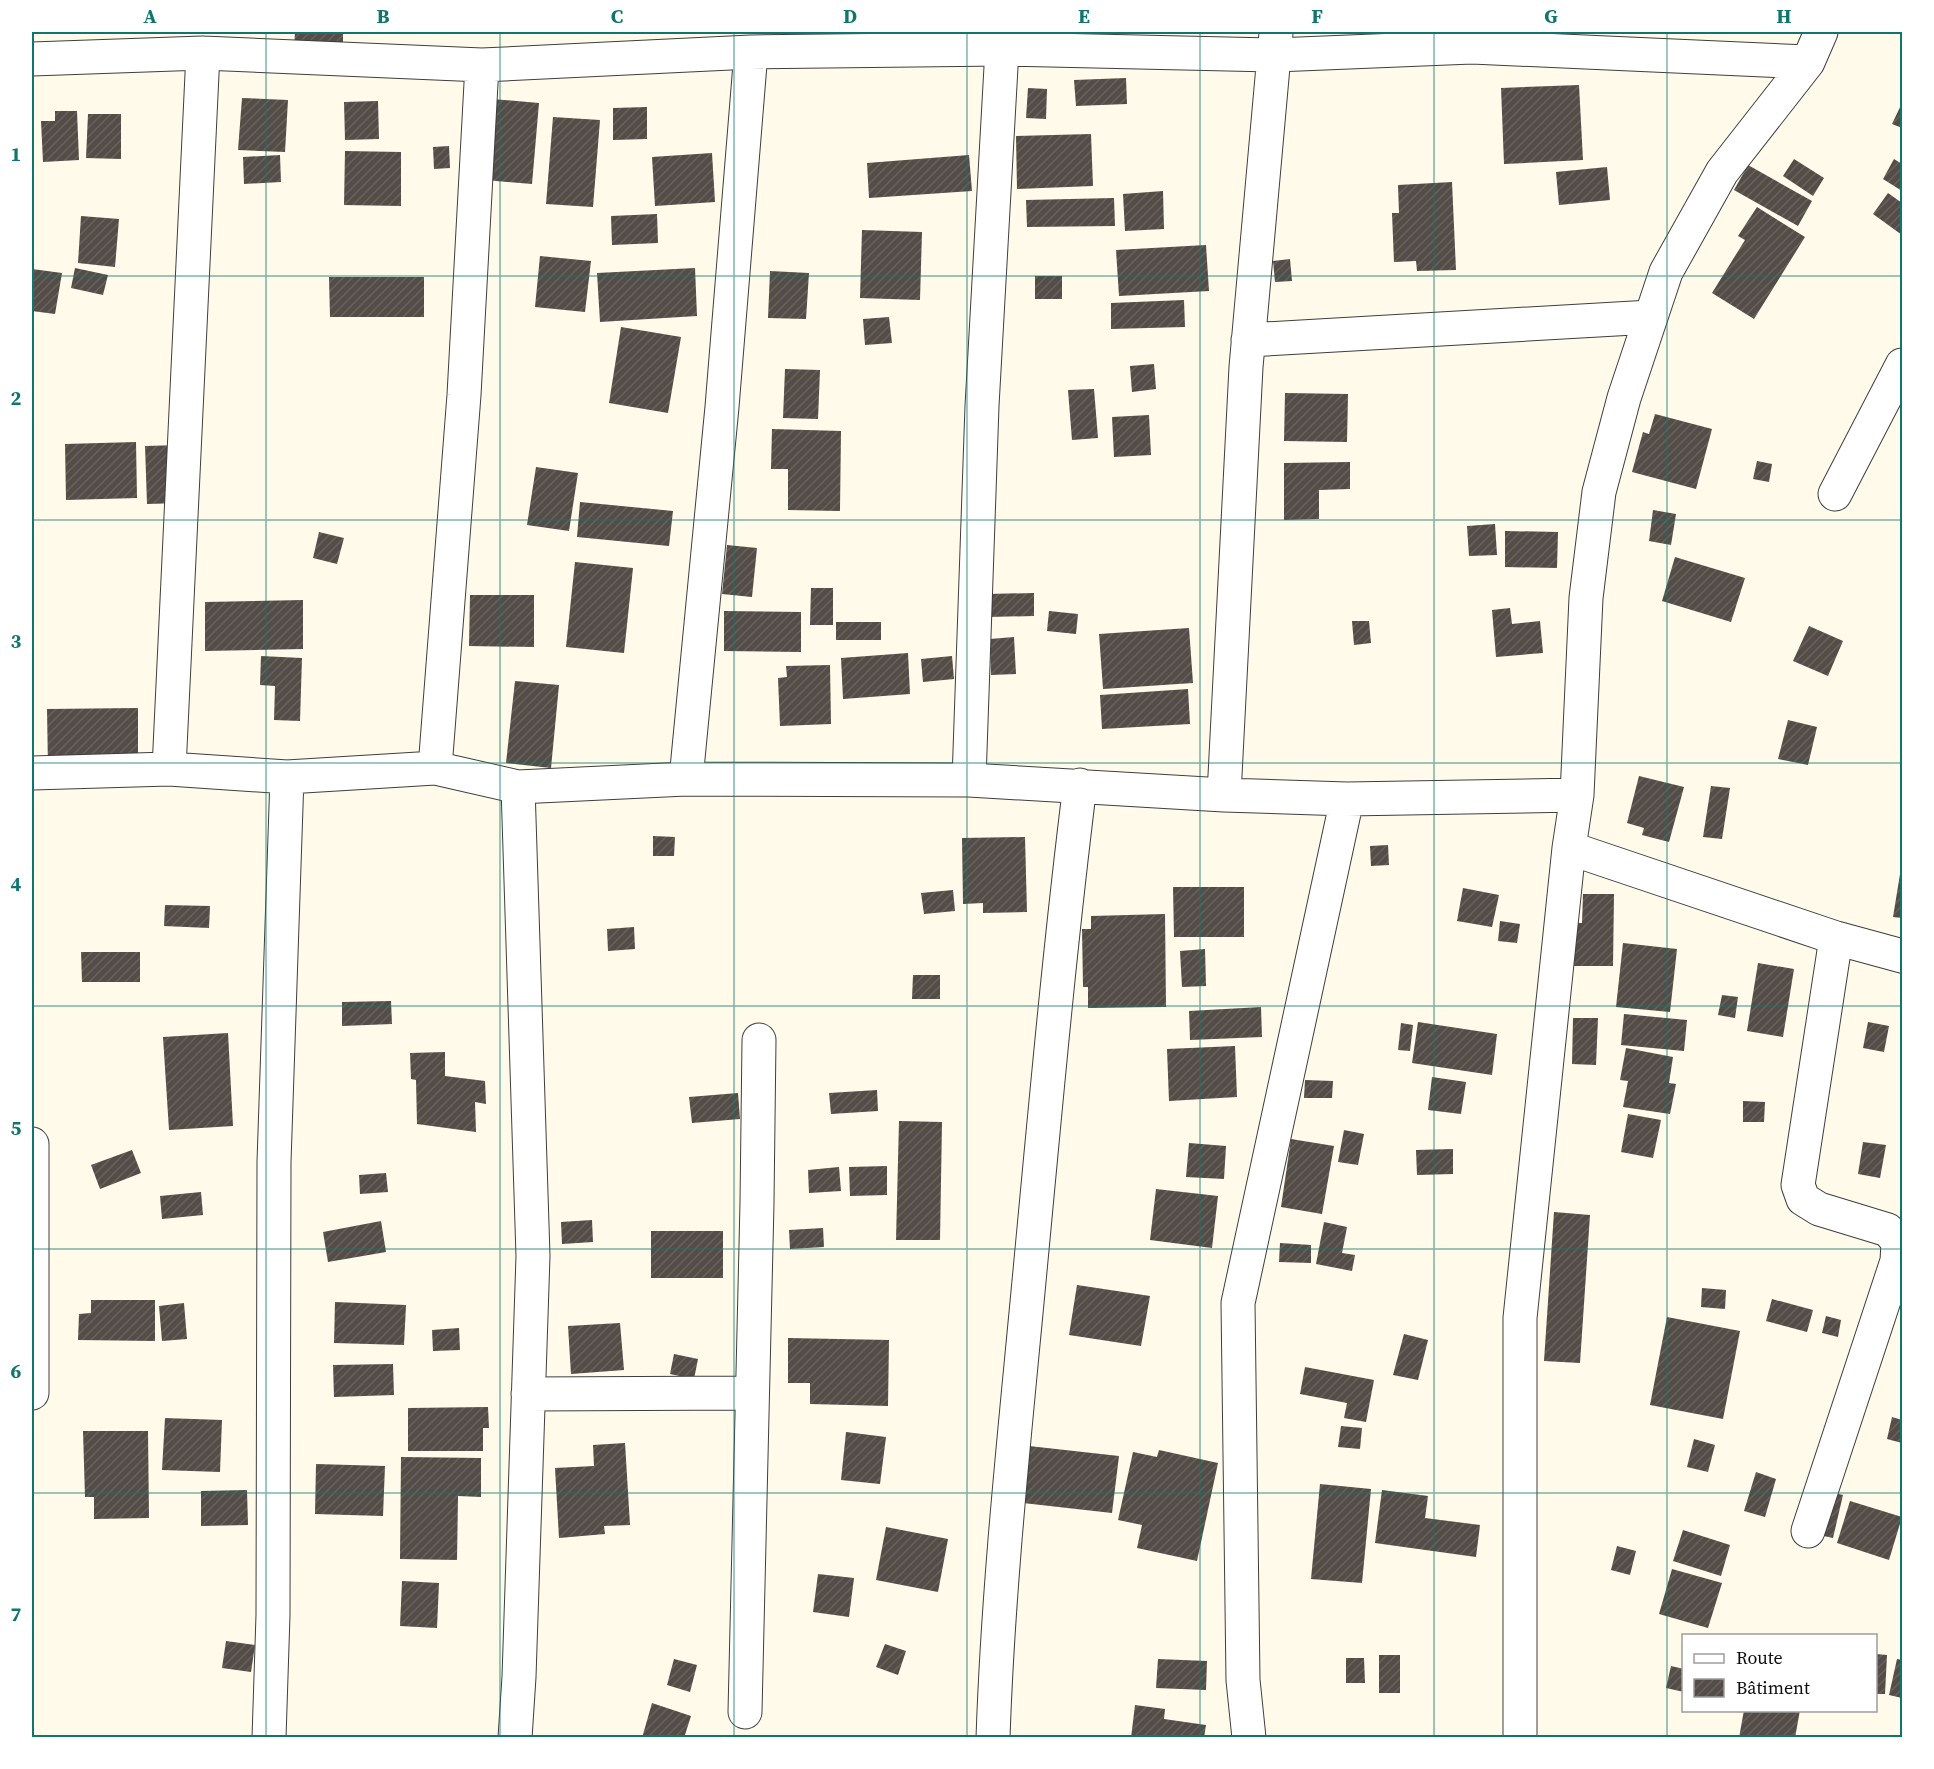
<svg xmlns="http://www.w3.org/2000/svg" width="1934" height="1769" viewBox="0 0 1934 1769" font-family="'Source Serif 4',serif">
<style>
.building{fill:url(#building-hatch)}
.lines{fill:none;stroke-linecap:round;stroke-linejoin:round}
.minor-casing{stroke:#3e3e3e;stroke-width:35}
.minor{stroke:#fff;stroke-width:33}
.grid{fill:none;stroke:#0f766e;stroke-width:1.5;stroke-opacity:0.55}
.neatline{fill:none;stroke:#0f766e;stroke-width:2}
.grid-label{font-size:20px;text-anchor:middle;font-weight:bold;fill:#0f766e}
</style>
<defs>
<pattern id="building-hatch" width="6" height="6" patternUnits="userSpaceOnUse" patternTransform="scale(1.5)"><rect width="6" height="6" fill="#544c47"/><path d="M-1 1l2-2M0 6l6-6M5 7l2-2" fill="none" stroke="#68615d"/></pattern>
</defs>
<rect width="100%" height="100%" fill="#fffae9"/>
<path class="building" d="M295,32H343V49H294Z
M1126,78L1127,104L1076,106L1074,80Z
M1579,85L1583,160L1504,164L1501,88Z
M1028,88L1047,89L1046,119L1026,118Z
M242,98L288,100L285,152L238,150Z
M492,99L539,103L532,184L485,180Z
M378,101L379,139L345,140L344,102Z
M1902,103V128L1892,124Z
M647,107V139L613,140V108Z
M55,111H77L79,160L43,162L41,121H55Z
M88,114H121V159L86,158Z
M553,117L600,120L593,207L546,204Z
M1091,134L1093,186L1017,189L1016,136Z
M449,146L450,168L434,169L433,147Z
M345,151L401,152V206L344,205Z
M712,153L715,202L655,206L652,157Z
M280,155L281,182L244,184L243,157Z
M969,155L972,191L869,198L867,163Z
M1794,159L1824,178L1813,196L1783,176Z
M1894,159L1902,164V191L1883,179Z
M1748,165L1812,201L1798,226L1734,190Z
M1607,167L1610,200L1559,205L1556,172Z
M1452,182L1456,270L1417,271L1416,261L1394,262L1392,213H1399L1398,185Z
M1163,191L1164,229L1125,231L1123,194Z
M1888,193L1902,203V235L1873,214Z
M1114,198L1115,226L1027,227L1026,200Z
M1757,207L1805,237L1754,319L1712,293L1745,240L1738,236Z
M657,214L658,243L612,245L611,216Z
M81,216L119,219L115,267L78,263Z
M862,230L922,232L920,300L860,298Z
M1206,245L1209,291L1119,296L1116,250Z
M540,256L591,261L585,312L535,307Z
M1290,259L1292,281L1275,282L1273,261Z
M75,268L108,275L103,295L71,288Z
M695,268L697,316L600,322L597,273Z
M32,269L62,273L55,314L32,311Z
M770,271L809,273L806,319L768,318Z
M1035,276H1062V299H1035Z
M329,277H424V317H330Z
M1184,300L1185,327L1111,329V303Z
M889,317L892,343L865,345L863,319Z
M621,327L681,337L668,413L609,403Z
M1154,364L1156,389L1132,392L1130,366Z
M785,369L820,370L818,419L783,418Z
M1094,389L1098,438L1072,440L1068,390Z
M1285,393L1348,394L1347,442L1284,441Z
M1655,414L1712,429L1696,489L1632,472L1643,432L1649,434Z
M1149,415L1151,455L1114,457L1112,417Z
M772,429L841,431L840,511L788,510V469H771Z
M136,442L137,498L66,500L65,444Z
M180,445L182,503L147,504L145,446Z
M1757,461L1772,464L1769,482L1753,479Z
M1350,462V489L1319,490V519L1284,520V463Z
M536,467L578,473L569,531L527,525Z
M580,502L673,511L669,546L577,537Z
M1653,510L1676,514L1671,545L1649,541Z
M1495,524L1497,555L1469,556L1467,526Z
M1505,531L1558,532L1557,568L1505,567Z
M319,532L344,538L337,564L313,558Z
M727,545L757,548L752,597L722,594Z
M1675,557L1745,578L1731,622L1662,601Z
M575,562L633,568L624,653L566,647Z
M811,588H833V625H810Z
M1034,593V616L988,617L987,594Z
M470,595H534V647L469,646Z
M303,600V649L205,651V602Z
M1510,608L1512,624L1540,621L1543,653L1496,657L1492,610Z
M724,611L801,612V652L724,651Z
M1049,611L1078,614L1076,634L1047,631Z
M1352,621H1369L1371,643L1354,645Z
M836,622H881V640H836Z
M1809,626L1843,641L1828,676L1793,661Z
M1189,628L1193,683L1103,689L1099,634Z
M1014,637L1016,674L991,675L990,639Z
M908,653L910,694L843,699L841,658Z
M261,656L302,658L300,721L274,720L275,686L260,685Z
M952,656L954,679L923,682L921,659Z
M830,665L831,724L780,726L778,678L787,677L786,666Z
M515,681L559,685L551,768L506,763Z
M1188,689L1190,724L1102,729L1100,695Z
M138,708V767L48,768L47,709Z
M1788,720L1817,727L1808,765L1778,759Z
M1639,776L1684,787L1669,842L1642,835L1644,828L1627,823Z
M1711,786L1730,788L1722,839L1703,837Z
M653,836L675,837L674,856H653Z
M1025,837L1027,912L983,913V903L963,904L962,838Z
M1388,845L1389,865L1371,866L1370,846Z
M1901,868H1902V918L1893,917Z
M1173,887H1244V937H1174Z
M1463,888L1499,895L1492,927L1457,921Z
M953,890L955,911L924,914L921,893Z
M1583,894H1614L1613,966H1574L1575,923H1582Z
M165,905L210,906L209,928L164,926Z
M1165,914L1166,1007L1088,1008V987H1083L1082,929H1091V916Z
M1500,921L1520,924L1517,943L1498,941Z
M634,927L635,949L608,951L607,929Z
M1623,943L1677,949L1670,1012L1616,1007Z
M1205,949L1206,986L1182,987L1180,951Z
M81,952H140V982H82Z
M1758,963L1794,969L1783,1037L1747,1031Z
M913,975H940V999H912Z
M1722,995L1738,997L1735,1018L1718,1015Z
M391,1001L392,1024L342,1026V1002Z
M1261,1007L1262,1037L1190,1040L1189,1011Z
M1624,1014L1687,1020L1684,1051L1621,1045Z
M1573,1018H1598L1596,1065L1572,1064Z
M1418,1022L1497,1034L1492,1075L1412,1063Z
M1868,1022L1889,1026L1884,1052L1863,1048Z
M1401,1023L1413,1025L1410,1051L1398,1050Z
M228,1033L233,1126L169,1130L163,1037Z
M1235,1046L1237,1097L1169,1101L1167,1049Z
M1626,1048L1673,1057L1669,1083L1676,1084L1670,1114L1623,1107L1628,1081L1620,1080Z
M445,1052V1076L485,1081L486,1104L475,1102L476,1132L417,1124L416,1080L411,1079L410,1053Z
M1432,1077L1466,1082L1461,1114L1428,1110Z
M1305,1080L1333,1081L1332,1098H1304Z
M877,1090L878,1111L831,1114L829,1093Z
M738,1093L740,1119L692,1123L689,1097Z
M1743,1101L1765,1102L1764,1122H1743Z
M1628,1114L1661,1120L1653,1158L1621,1152Z
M899,1121L942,1122L940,1240H896Z
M1344,1130L1364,1134L1358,1165L1338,1162Z
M1291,1139L1334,1146L1322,1214L1281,1207Z
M1863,1142L1886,1145L1880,1178L1858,1174Z
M1189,1143L1226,1146L1224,1179L1186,1177Z
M1453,1149V1174L1417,1175L1416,1150Z
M132,1150L141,1173L100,1189L91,1165Z
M887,1166V1195L850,1196L849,1167Z
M839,1167L841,1191L809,1193L808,1170Z
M386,1173L388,1192L360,1194L359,1175Z
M1156,1189L1218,1196L1212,1248L1150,1240Z
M201,1192L203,1215L162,1219L160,1196Z
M1554,1212L1590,1215L1580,1363L1544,1361Z
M592,1220L593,1242L562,1244L561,1222Z
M381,1221L386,1252L328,1262L323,1232Z
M1324,1222L1347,1227L1342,1253L1355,1255L1352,1271L1316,1264Z
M823,1228L824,1247L790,1249L789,1230Z
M651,1231H723V1278H651Z
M1280,1243L1311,1245V1263L1279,1262Z
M1077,1285L1150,1296L1141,1346L1069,1335Z
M1702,1288L1726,1290L1725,1309L1701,1307Z
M1772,1299L1813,1310L1807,1332L1766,1321Z
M91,1300H155V1341L78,1340L79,1314L91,1313Z
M335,1302L406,1305L404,1345L334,1343Z
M184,1303L187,1339L162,1341L159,1306Z
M1826,1316L1841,1320L1838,1337L1822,1333Z
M1667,1317L1740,1331L1723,1419L1650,1405Z
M620,1323L624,1370L571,1374L568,1326Z
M459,1328L460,1350L433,1351L432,1330Z
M1404,1334L1428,1340L1418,1380L1393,1375Z
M788,1338L889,1340L888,1406L810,1404V1383H788Z
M674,1354L698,1359L694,1379L670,1374Z
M393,1364L394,1395L334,1397L333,1365Z
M1305,1367L1374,1380L1366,1422L1344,1418L1347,1403L1300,1394Z
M488,1407L489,1428H483V1451H408V1408Z
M1892,1417L1902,1420V1443L1887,1439Z
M165,1418L222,1420L220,1472L162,1470Z
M1341,1426L1362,1428L1360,1449L1338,1447Z
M83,1431H148L149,1518L94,1519V1497H85Z
M846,1432L886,1437L880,1484L841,1480Z
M1694,1439L1715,1445L1708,1472L1687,1467Z
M625,1443L630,1525L604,1526L605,1534L559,1538L555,1468L594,1466L593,1445Z
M1029,1446L1119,1456L1112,1513L1023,1503Z
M1159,1450L1218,1463L1197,1561L1137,1548L1142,1525L1118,1520L1133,1452L1157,1457Z
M401,1457L481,1458V1497L458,1496L457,1560L400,1559Z
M316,1464L385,1466L383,1516L315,1514Z
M1756,1472L1776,1479L1765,1517L1744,1511Z
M1320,1484L1371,1489L1362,1583L1311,1579Z
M247,1490L248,1525L201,1526V1491Z
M1382,1490L1428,1496L1425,1518L1480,1525L1476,1557L1375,1543Z
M1830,1492L1843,1495L1833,1538L1819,1535Z
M1850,1501L1902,1517L1889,1560L1837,1543Z
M886,1527L948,1539L938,1592L876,1580Z
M1683,1530L1730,1545L1721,1576L1673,1561Z
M1617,1546L1636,1551L1630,1575L1611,1570Z
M1672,1569L1722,1583L1708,1628L1659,1614Z
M818,1574L854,1578L849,1617L813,1612Z
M402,1581L439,1583L437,1628L400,1626Z
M226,1641L255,1645L251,1672L222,1668Z
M885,1644L906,1651L898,1675L876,1667Z
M1876,1654L1887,1655L1885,1694H1876Z
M1379,1655H1400V1693H1379Z
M1346,1658H1364L1365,1683H1346Z
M674,1659L697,1665L690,1692L667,1685Z
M1158,1659L1207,1661L1206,1690L1156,1688Z
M1897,1659L1902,1660V1698L1889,1695Z
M1671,1666L1684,1669V1692L1666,1688Z
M652,1703L691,1716L684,1738H642Z
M1135,1705L1165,1709L1164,1719L1206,1725L1204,1738H1131Z
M1744,1710H1800L1795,1738H1739Z"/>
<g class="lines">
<defs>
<path id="minor" d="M32,59L203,53L482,65L751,52L1002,49L1275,55L1472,47L1808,62
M1248,340L1651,317
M1835,494L1902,365
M435,768L464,395L482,65
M169,769L203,53
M32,773L169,769L287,777L435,768L518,787L686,779L969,780L1224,795L1347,799L1577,795
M686,779L722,407L751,52
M969,780L982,406L1002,49
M1224,795L1246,367L1276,33
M1569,848L1836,938L1902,956
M32,1144V1393
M528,1394L752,1393
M1808,1531L1897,1261L1898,1242L1888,1230L1819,1209L1803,1199L1798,1185L1836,938
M745,1712L757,1203L759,1040
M269,1738L273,1615L274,1162L287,777
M515,1738L519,1677L533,1256L518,787
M993,1738C998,1589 1014,1440 1028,1292C1044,1123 1059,953 1080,785
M1249,1738L1243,1680L1238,1303L1347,799
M1520,1738V1318L1569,848L1577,795L1586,598L1599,492L1624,398L1666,272L1722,172L1808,62L1821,32"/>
</defs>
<use href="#minor" class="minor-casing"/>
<use href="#minor" class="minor"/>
</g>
<path class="grid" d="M266,32V1738M500,32V1738M734,32V1738M967,32V1738M1200,32V1738M1434,32V1738M1667,32V1738M32,276H1902M32,520H1902M32,763H1902M32,1006H1902M32,1249H1902M32,1493H1902"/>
<rect width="1934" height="1769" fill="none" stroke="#ffffff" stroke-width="66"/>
<rect x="1682" y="1634" width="195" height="78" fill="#ffffff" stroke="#9d9d9d" stroke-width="1.5"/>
<rect x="1694" y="1654" width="30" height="9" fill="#ffffff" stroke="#9d9d9d" stroke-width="1.5"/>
<text x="1736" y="1664" font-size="18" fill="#0b0b0b">Route</text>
<rect x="1694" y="1679" width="30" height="18" fill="url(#building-hatch)" stroke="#9d9d9d" stroke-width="1.5"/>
<text x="1736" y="1694" font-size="18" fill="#0b0b0b">Bâtiment</text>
<rect x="33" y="33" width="1868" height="1703" class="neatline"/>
<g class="grid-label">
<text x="150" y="23">A</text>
<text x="383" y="23">B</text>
<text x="617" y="23">C</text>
<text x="850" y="23">D</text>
<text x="1084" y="23">E</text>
<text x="1317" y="23">F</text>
<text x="1551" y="23">G</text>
<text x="1784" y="23">H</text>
<text x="16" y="161">1</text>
<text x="16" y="405">2</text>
<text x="16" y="648">3</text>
<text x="16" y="891">4</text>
<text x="16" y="1135">5</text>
<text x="16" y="1378">6</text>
<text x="16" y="1621">7</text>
</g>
</svg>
